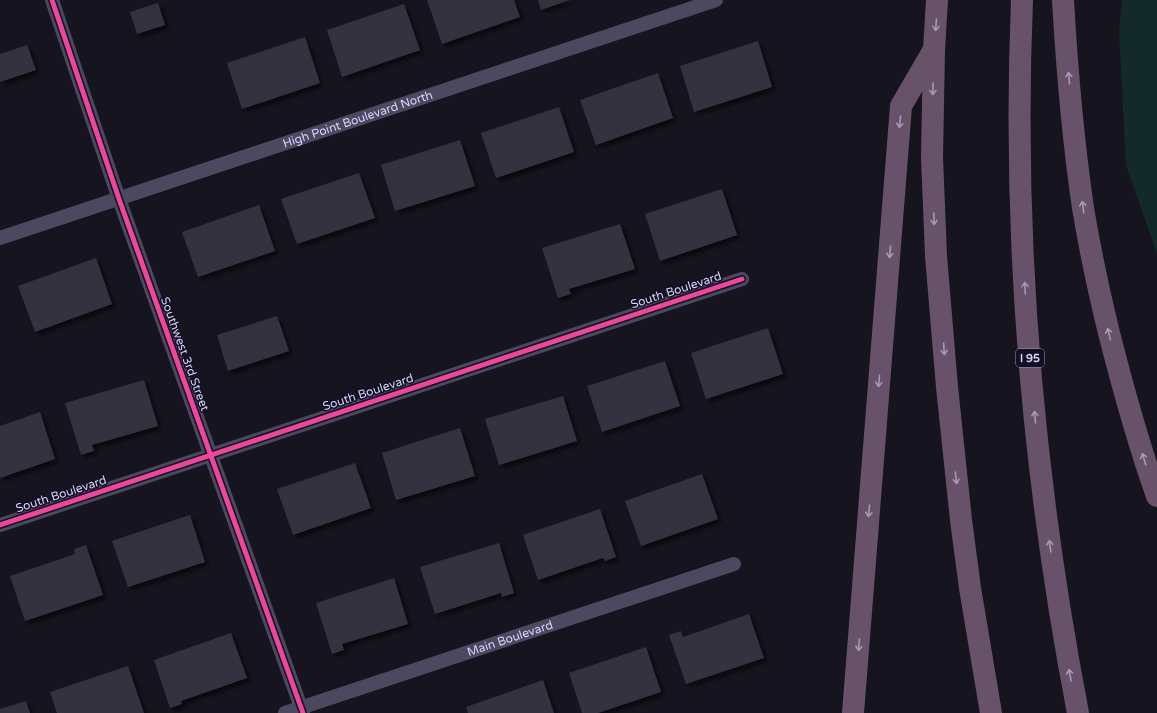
<svg xmlns="http://www.w3.org/2000/svg" width="1157" height="713" viewBox="0 0 1157 713" font-family="'Varela Round',sans-serif">
<style>
.green{fill:#132a29}
.building{fill:#343240;filter:url(#shadow)}
.lines{fill:none;stroke-linecap:round;stroke-linejoin:round}
.street{stroke:#4a495f;stroke-width:14}
.highway{stroke:#67526a;stroke-width:22}
.cycleway-casing{stroke:#120f23;stroke-width:8}
.cycleway{stroke:#ed469a;stroke-width:5}
.oneway{stroke:#a599bb}
.labels{text-anchor:middle;dominant-baseline:central;stroke-width:3;stroke-linejoin:round;paint-order:stroke}
.shield{fill:#120f23;stroke:#9c98bc;stroke-width:1}
.shield-label{font-size:11px;font-weight:bold;fill:#d7d3fd}
.street-label{font-size:12px;fill:#d7d3fd;stroke:#120f23}
</style>
<defs>
<filter id="shadow"><feDropShadow dx="3.5" dy="3.5" stdDeviation="2" flood-color="#0009"/></filter>
</defs>
<rect width="100%" height="100%" fill="#16141e"/>
<path class="green" d="M1122,0H1157V254L1126,165L1119,32Z"/>
<path class="building" d="M427,0H514L520,17L442,44Z
M538,0H570L541,10Z
M158,3L165,25L137,34L130,12Z
M404,4L420,50L342,77L327,30Z
M305,37L320,83L242,109L227,63Z
M758,41L772,87L694,112L680,66Z
M27,45L36,70L0,82V54Z
M658,73L673,118L596,145L580,100Z
M559,107L574,152L496,178L481,133Z
M460,140L475,186L395,211L381,165Z
M359,173L375,218L297,244L281,199Z
M722,189L737,235L660,261L645,214Z
M259,205L275,251L198,277L182,232Z
M620,224L635,269L569,289L571,294L558,298L542,248Z
M96,258L112,304L35,332L18,286Z
M277,316L289,351L228,371L217,335Z
M768,328L783,374L706,399L691,353Z
M665,361L680,406L602,432L587,386Z
M144,380L158,426L92,445L94,451L81,455L65,403Z
M563,396L577,441L499,465L485,419Z
M40,412L55,459L0,478V426Z
M460,428L475,476L396,500L382,453Z
M355,463L371,508L293,535L277,489Z
M702,474L718,519L641,546L625,501Z
M600,509L616,557L605,561L603,558L538,580L523,535Z
M190,515L205,562L128,587L112,541Z
M499,543L514,593L502,597L501,593L435,614L420,567Z
M86,545L103,595L25,621L10,576L75,554L74,549Z
M394,578L408,624L342,644L344,650L332,654L316,603Z
M749,614L764,658L686,684L669,635L681,631L683,637Z
M231,633L247,678L181,701L182,704L170,708L154,660Z
M646,647L661,692L598,713H582L569,673Z
M128,666L144,713H57L50,692Z
M543,680L554,713H468L466,707Z
M26,701L30,713H0V709Z"/>
<g class="lines">
<g class="street">
<path d="M52,0L119,199L303,713"/>
<path id="s1" d="M0,238L716,0"/>
<path d="M0,525L742,279"/>
<path id="s2" d="M285,713L734,564"/>
</g>
<path class="highway" d="M937,0L934,50L932,157L936,256L947,387L961,520L970,588L991,713
M1022,0C1012,238 1033,479 1078,713
M1063,0C1067,70 1073,139 1083,208C1090,250 1099,292 1109,333C1123,388 1138,443 1157,496
M853,713L901,106L933,51"/>
<defs>
<path id="cycleway" d="M52,0L119,199L303,713
M0,525L742,279"/>
</defs>
<use href="#cycleway" class="cycleway-casing"/>
<use href="#cycleway" class="cycleway"/>
</g>
<defs><path id="oneway-shaft" d="M-6 0H5M1.5-3L5.5 0L1.5 3" fill="none" stroke-width="1.6" stroke-linecap="round" stroke-linejoin="round"/></defs>
<g class="oneway">
<use href="#oneway-shaft" transform="translate(936 25) rotate(94)"/>
<use href="#oneway-shaft" transform="translate(1069 78) rotate(-95)"/>
<use href="#oneway-shaft" transform="translate(933 89) rotate(91)"/>
<use href="#oneway-shaft" transform="translate(900 122) rotate(95)"/>
<use href="#oneway-shaft" transform="translate(1083 207) rotate(-98)"/>
<use href="#oneway-shaft" transform="translate(934 219) rotate(88)"/>
<use href="#oneway-shaft" transform="translate(890 252) rotate(95)"/>
<use href="#oneway-shaft" transform="translate(1025 288) rotate(-93)"/>
<use href="#oneway-shaft" transform="translate(1109 334) rotate(-104)"/>
<use href="#oneway-shaft" transform="translate(944 349) rotate(86)"/>
<use href="#oneway-shaft" transform="translate(879 381) rotate(95)"/>
<use href="#oneway-shaft" transform="translate(1035 417) rotate(-95)"/>
<use href="#oneway-shaft" transform="translate(1144 459) rotate(-107)"/>
<use href="#oneway-shaft" transform="translate(956 478) rotate(84)"/>
<use href="#oneway-shaft" transform="translate(869 511) rotate(95)"/>
<use href="#oneway-shaft" transform="translate(1050 546) rotate(-98)"/>
<use href="#oneway-shaft" transform="translate(859 645) rotate(94)"/>
<use href="#oneway-shaft" transform="translate(1070 675) rotate(-101)"/>
</g>
<g class="labels">
<rect class="shield" x="1016" y="349" width="28" height="18" rx="3"/>
<g class="shield-label">
<text x="1030" y="358">I 95</text>
</g>
<g class="street-label">
<text stroke="none"><textPath href="#s1" startOffset="377">High Point Boulevard North</textPath></text>
<text transform="translate(676 290) rotate(-18)">South Boulevard</text>
<text transform="translate(185 354) rotate(70)">Southwest 3rd Street</text>
<text transform="translate(368 392) rotate(-18)">South Boulevard</text>
<text transform="translate(61 494) rotate(-18)">South Boulevard</text>
<text stroke="none"><textPath href="#s2" startOffset="237">Main Boulevard</textPath></text>
</g>
</g>
</svg>
